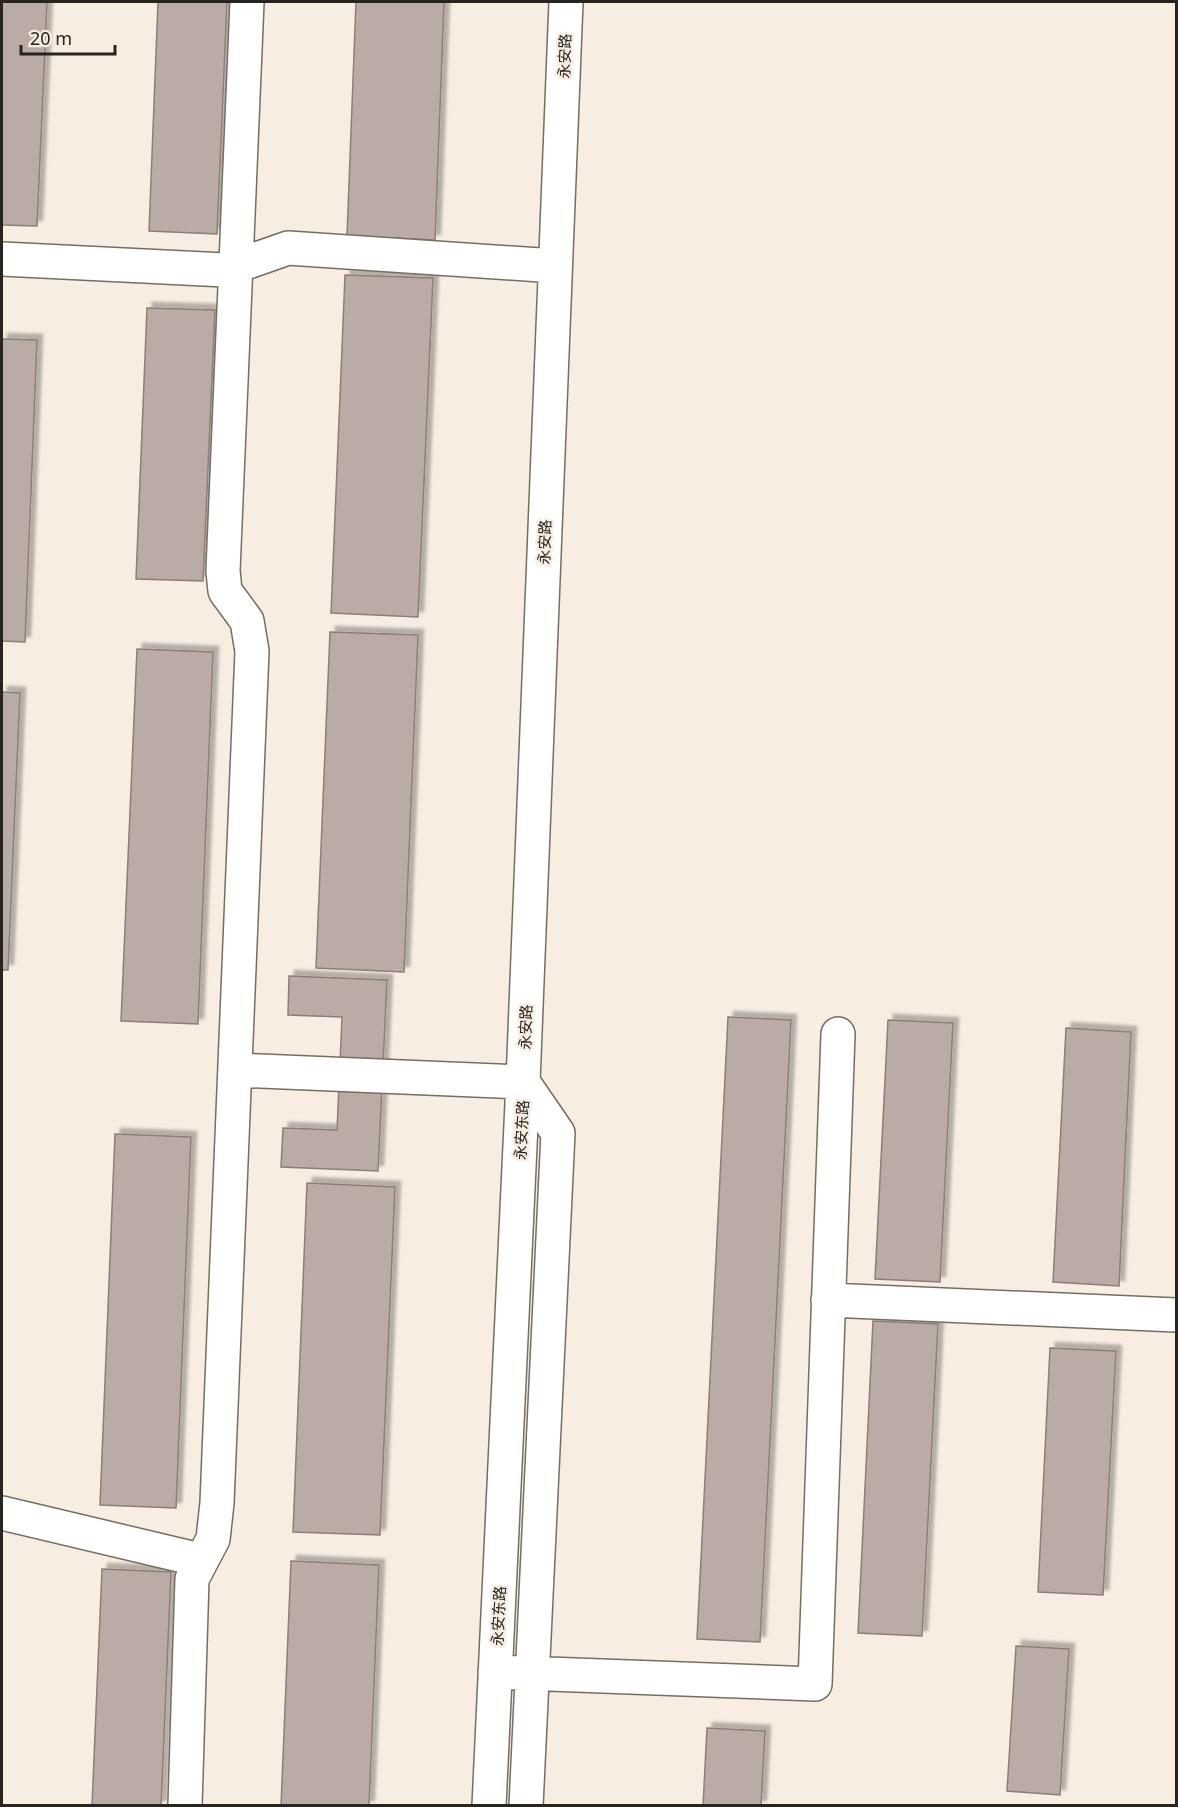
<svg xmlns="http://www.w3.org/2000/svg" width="1178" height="1807" viewBox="0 0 1178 1807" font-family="'Noto Sans','Noto Sans SC',sans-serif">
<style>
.building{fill:#baaba6;stroke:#8d7e7a;stroke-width:1.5;filter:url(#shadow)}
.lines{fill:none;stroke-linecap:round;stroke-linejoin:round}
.minor-casing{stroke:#766e63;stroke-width:36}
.minor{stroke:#fff;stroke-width:33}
.labels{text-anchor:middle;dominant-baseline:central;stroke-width:5;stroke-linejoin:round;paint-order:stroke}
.street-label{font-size:15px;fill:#282420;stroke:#f7ede1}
</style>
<defs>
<filter id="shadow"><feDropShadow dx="5.5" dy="-5.5" stdDeviation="1.5" flood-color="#0004"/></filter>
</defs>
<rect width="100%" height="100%" fill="#f7ede1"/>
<path class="building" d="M2,2H47L37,226L2,225Z
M158,2H227L217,234L149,231Z
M356,2H444L435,240L347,236Z
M345,275L433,278L418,617L331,613Z
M147,308L215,310L203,581L136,579Z
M2,339L37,340L25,642L2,641Z
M330,632L418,635L404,972L316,968Z
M137,649L213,652L198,1024L121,1021Z
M2,692L20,693L8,970H2Z
M289,976L387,980L378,1171L281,1167L283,1128L337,1130L342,1017L288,1015Z
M728,1017L791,1020L760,1642L697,1639Z
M888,1020L953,1023L940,1282L875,1279Z
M1066,1028L1131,1032L1119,1286L1053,1282Z
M115,1134L191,1137L176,1508L100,1505Z
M307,1183L395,1187L380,1535L293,1532Z
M873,1321L938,1324L922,1636L858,1633Z
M1050,1348L1116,1351L1103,1595L1038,1592Z
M291,1561L379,1565L369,1806H281Z
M102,1569L171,1572L161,1806H92Z
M1016,1646L1069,1649L1060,1795L1007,1791Z
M707,1728L765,1731L761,1806H703Z"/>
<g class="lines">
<defs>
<path id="minor" d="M2,259L225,270L288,248L555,266
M235,1070L523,1082
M523,1082L558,1133L526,1806
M828,1300L1176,1315
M2,1513L200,1560
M495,1672L815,1684L838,1034
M185,1806L192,1579L213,1539L217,1503L252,651L247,621L225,591L223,571L247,2
M489,1806L523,1082L566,2"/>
</defs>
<use href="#minor" class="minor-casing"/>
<use href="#minor" class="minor"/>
</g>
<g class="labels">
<g class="street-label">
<text transform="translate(564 56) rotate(-88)">永安路</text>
<text transform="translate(544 542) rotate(-88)">永安路</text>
<text transform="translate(525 1027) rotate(-88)">永安路</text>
<text transform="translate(521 1130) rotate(-87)">永安东路</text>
<text transform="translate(498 1616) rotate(-87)">永安东路</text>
</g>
</g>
<rect width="1178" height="1807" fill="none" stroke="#282420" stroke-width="6"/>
<path d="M21 45v9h94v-9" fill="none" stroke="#282420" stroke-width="3"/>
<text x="30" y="45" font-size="18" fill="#282420" stroke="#f7ede1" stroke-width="4.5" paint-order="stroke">20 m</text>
</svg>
